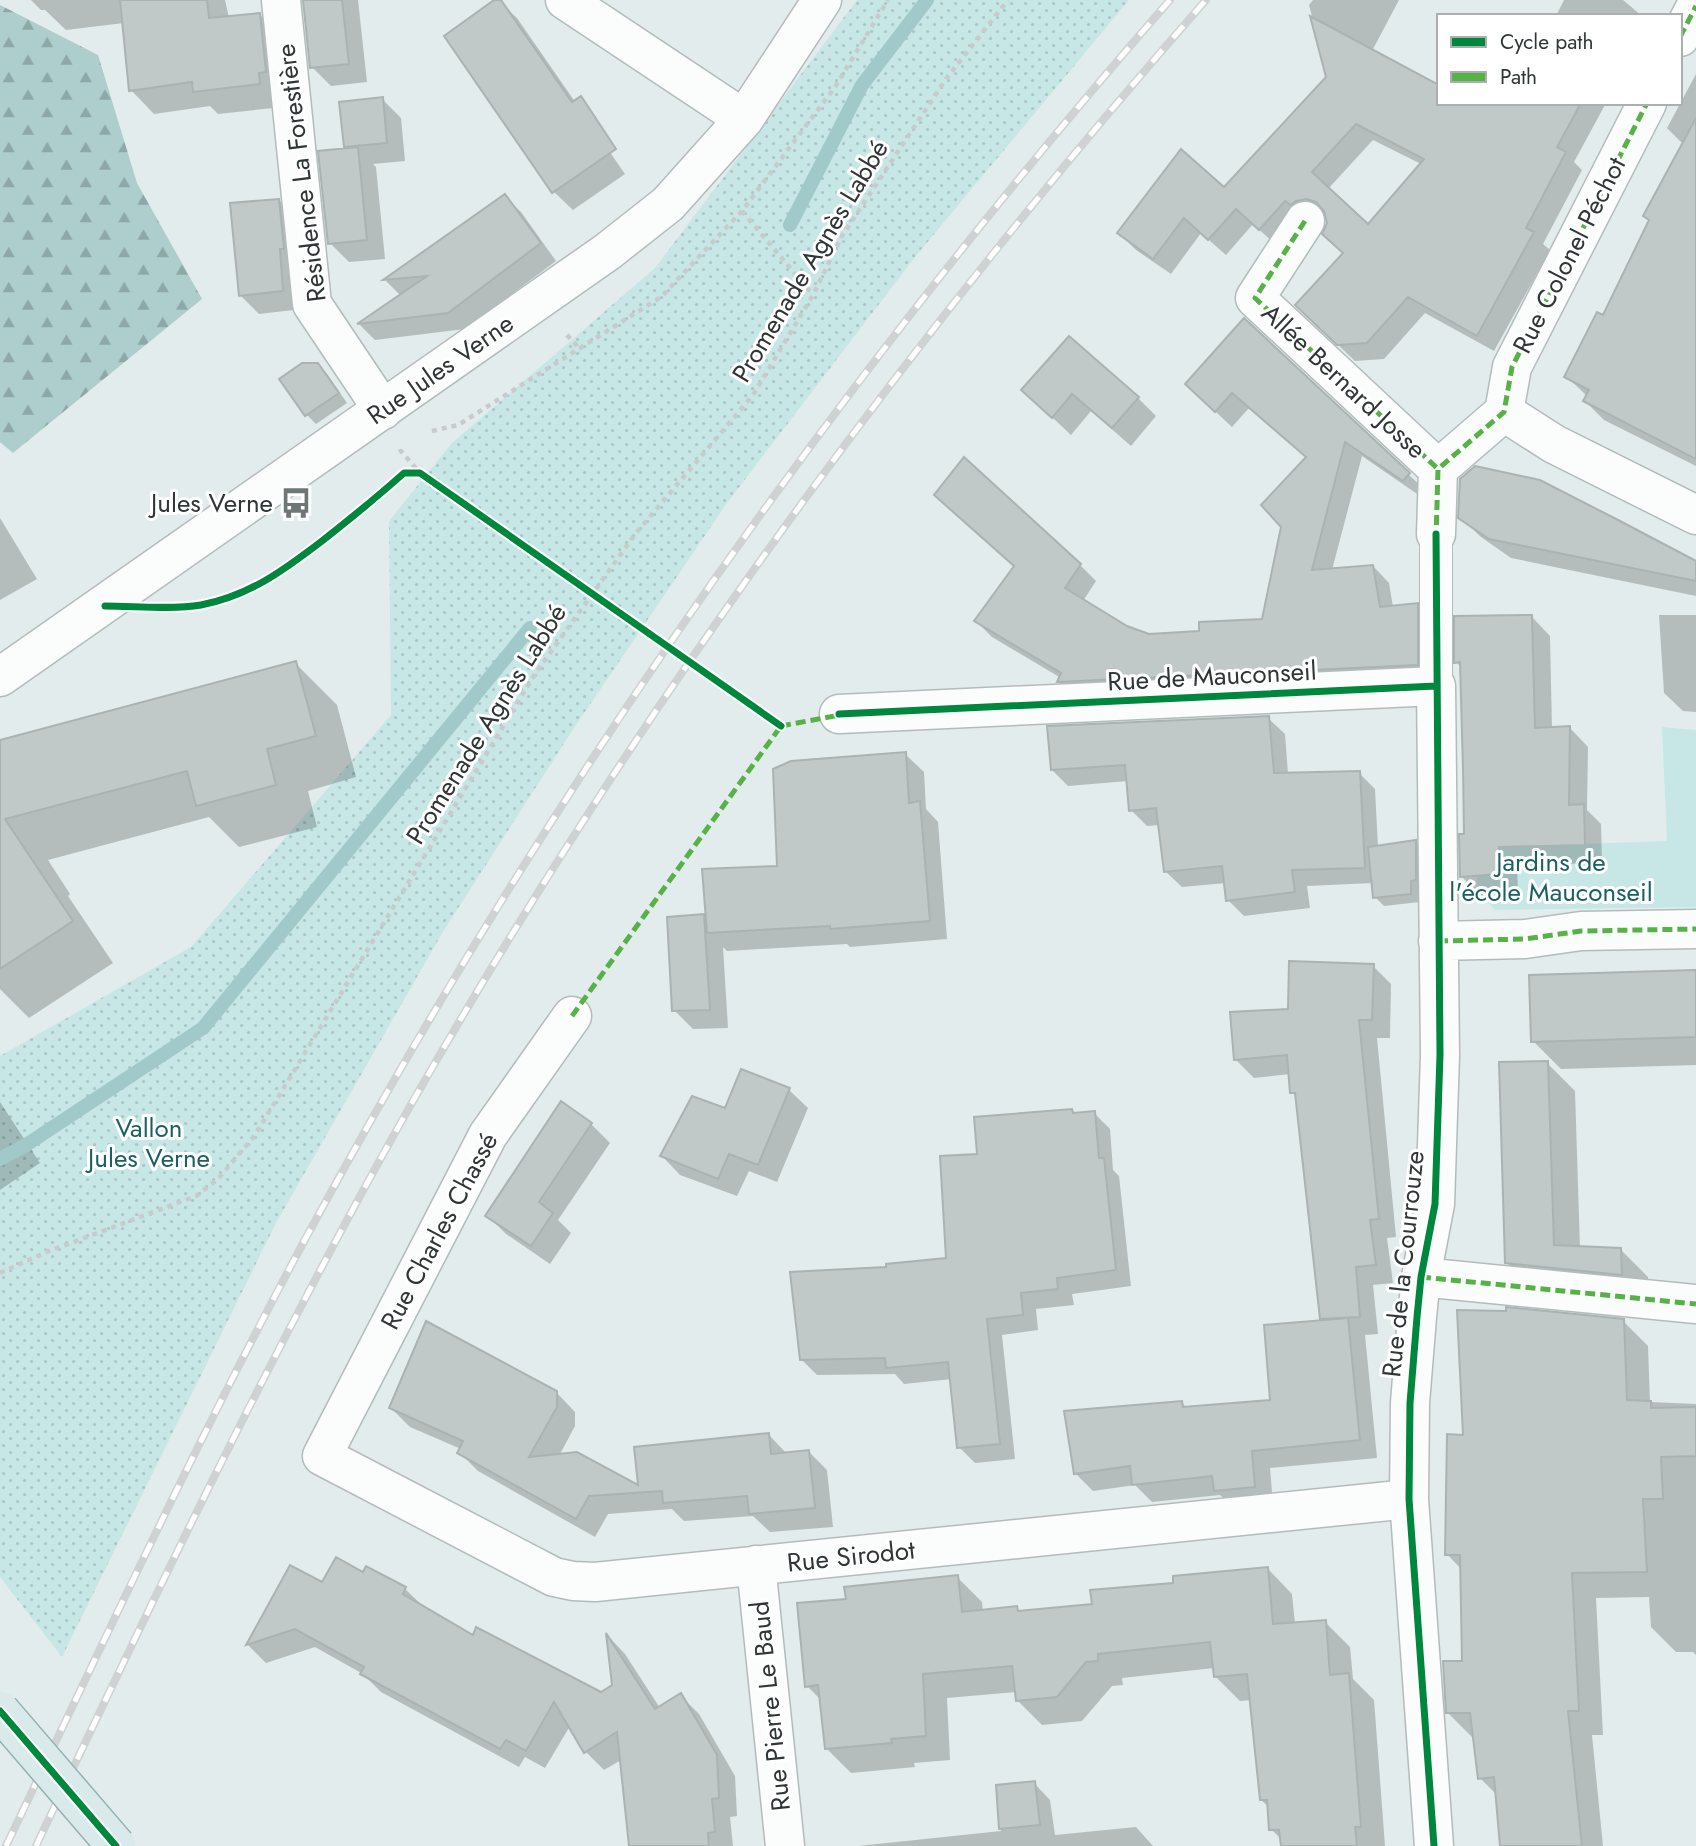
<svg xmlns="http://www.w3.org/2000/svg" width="1696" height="1846" viewBox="0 0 1696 1846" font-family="Jost,sans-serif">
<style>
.green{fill:#c7e7e7}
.forest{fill:url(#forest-firs)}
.park{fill:url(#park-dots)}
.shadow{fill:#0003;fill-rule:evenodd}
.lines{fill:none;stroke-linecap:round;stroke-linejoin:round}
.stream{stroke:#a2c9c9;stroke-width:14}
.building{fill:#c0c8c8;stroke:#abb2b2;stroke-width:2;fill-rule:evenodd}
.pedestrian-casing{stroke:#b4bbbb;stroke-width:34}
.minor-casing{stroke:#b4bbbb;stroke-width:41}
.path{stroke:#c8cbcb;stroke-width:4.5;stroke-dasharray:5 5;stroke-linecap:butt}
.pedestrian{stroke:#fbfcfc;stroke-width:32}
.minor{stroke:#fbfcfc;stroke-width:38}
.rail-casing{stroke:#cfd2d2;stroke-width:8}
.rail{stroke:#fff;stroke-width:5;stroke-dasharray:16;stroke-linecap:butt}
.primary-bridge-casing{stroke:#92b1b1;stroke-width:41;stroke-linecap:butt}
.primary-bridge{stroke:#daeaea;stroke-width:38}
.quiet{stroke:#56b246;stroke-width:5;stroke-dasharray:10 5;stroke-linecap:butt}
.cycleway-casing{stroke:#fff;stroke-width:11}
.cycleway{stroke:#00873e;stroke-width:7}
.labels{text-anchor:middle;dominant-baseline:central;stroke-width:6;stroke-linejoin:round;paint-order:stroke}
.street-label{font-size:26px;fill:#2f3636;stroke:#fff}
.poi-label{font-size:26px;fill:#2f3636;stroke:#fff;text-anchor:end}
.park-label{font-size:26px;fill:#1c6162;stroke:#fff}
</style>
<defs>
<pattern id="forest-firs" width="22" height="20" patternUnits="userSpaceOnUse" patternTransform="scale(1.75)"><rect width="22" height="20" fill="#aecece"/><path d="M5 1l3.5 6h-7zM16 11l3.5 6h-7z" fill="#8ea8a8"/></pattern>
<pattern id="park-dots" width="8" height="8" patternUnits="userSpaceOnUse" patternTransform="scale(1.75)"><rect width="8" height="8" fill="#c7e7e7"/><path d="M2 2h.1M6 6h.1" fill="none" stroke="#abc7c7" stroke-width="1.8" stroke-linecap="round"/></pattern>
</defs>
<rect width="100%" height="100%" fill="#e2ecec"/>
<path class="green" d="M1662,727L1696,730V907L1495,910L1478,892L1477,876L1500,874L1499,847L1667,841Z"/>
<path class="forest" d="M0,5L98,55L137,183L202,299L13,453L0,442Z"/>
<path class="park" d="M857,0H1129L915,257L727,503L574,728L444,930L276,1223L62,1657L0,1577V1056L191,947L391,715L389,521L452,443L655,268Z"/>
<path class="shadow" d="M31,0H225L229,18L260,15L283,38V107L218,114L210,106L154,114L131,90L124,23L66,30L45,10H41Z
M305,0H358L367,82L331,86L312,67Z
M497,0L517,18L625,174L573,210L554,192Z
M1313,0H1399L1372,51L1439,103H1606L1574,162L1582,170L1543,244L1550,250L1494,351L1425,313L1384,359L1355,361L1314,322L1344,254L1327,216L1313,217L1276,245L1253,224L1226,255L1201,233L1171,274L1136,250L1119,233L1224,190L1328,77L1309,5ZM1373,140L1421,164L1368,226L1328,189Z
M1564,0H1623L1642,16H1556Z
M1696,74V466L1604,420L1585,401L1588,397L1566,376L1604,317L1651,221L1684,145L1667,128Z
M382,99L401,118L405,161L373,164L376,167L385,259L349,262L330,243L348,149L346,146Z
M504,196L521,212L556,261L465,329L375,340L360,325L401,296L386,281Z
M279,200L298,219L302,309L259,314L240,295Z
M1244,320L1425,490L1420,496L1362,456L1332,570L1373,566L1389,583L1393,607L1417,604L1433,621V681L1075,698L1059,682L1061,678L992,637L976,621L1080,565L1096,581L1083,601L1126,627L1149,635L1201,633L1264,621L1307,458L1249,408L1232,427L1203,400Z
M317,364L327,374L347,403L316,424L307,415L282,379Z
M1023,390L1138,398L1156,416L1131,446L1091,411L1071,435Z
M1460,517L1696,564V596L1511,558L1481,537Z
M0,518L37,579L0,600Z
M1659,615H1696V712L1683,711L1664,693Z
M1532,617L1550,636L1552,729L1570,728L1588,747L1587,810L1601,824L1602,863L1517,865L1518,892L1480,895L1462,877L1466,835L1462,668L1456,662Z
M295,663L337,705L356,777L308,791L317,827L239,847L209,817L48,860L70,894L68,896L113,963L29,1018L0,989V742Z
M1268,718L1285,734L1288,774L1359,773L1375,789L1378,847L1415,842L1424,851L1420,902L1384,906L1375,897L1373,883L1307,886L1310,908L1244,916L1228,900L1226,883L1182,887L1165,871L1160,825L1147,826L1131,810L1128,781L1068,786L1052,770Z
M905,754L924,772L926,809L938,822L947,939L850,947L847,944L727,951L723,947L728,1028L693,1029L674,1010L703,916L708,920L778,868Z
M1373,966L1391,984L1390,1038H1377L1396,1237L1387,1238L1393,1283L1373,1285L1378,1334L1365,1335L1377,1458L1270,1468L1273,1504L1234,1508L1220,1495L1152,1502L1135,1485L1093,1491L1075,1473L1181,1402L1187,1408L1272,1401L1324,1322L1322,1319L1298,1098L1292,1092L1290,1074L1254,1078L1236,1060L1289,1011Z
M1696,972V1065L1561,1069L1533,1041Z
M1547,1063L1575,1091L1580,1248L1620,1249L1648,1277L1649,1302L1534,1290L1506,1262Z
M789,1090L808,1108L777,1182L749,1171L737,1196L680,1175L662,1156L726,1110Z
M0,1102L40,1163L0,1190Z
M562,1104L591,1124L610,1143L558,1220L571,1233L550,1264L506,1234L487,1215Z
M1072,1110L1076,1114L1094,1113L1110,1129L1113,1170L1119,1176L1131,1286L1072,1294L1074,1305L1036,1309L1038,1330L1002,1335L1015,1459L975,1463L959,1447L952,1379L904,1384L895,1374L817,1375L801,1359L888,1268L948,1259L979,1156Z
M1623,1321L1648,1346L1650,1402L1696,1404V1655L1693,1652H1676L1651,1627L1649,1597L1596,1598L1603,1735H1592L1603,1846H1503L1498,1796L1480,1778L1473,1738L1448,1713L1464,1663L1462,1570L1447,1554L1464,1436Z
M556,1392L575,1412V1426L559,1456L640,1488L769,1435L787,1454L808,1451L827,1470L833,1527L770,1532L753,1516L684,1521L672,1509L608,1514L595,1537L478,1471L459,1452L461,1449L410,1427L391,1408Z
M291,1567L323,1585L364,1574L367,1568L405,1589L424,1607L473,1637L601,1694L614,1686L609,1637L625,1654L660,1708L681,1696L699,1714L735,1776L737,1816L730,1817L733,1846H630L621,1760L604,1770L586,1752L570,1726L545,1768L525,1757L519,1767L381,1692L363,1674L315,1647L266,1663L248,1645Z
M1268,1569L1292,1594L1295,1624L1325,1622L1350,1647L1353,1679L1374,1700L1385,1846H1282V1840L1271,1829L1269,1807L1261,1800L1252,1700L1240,1701L1215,1676L1214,1668L1122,1678L1123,1685L1112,1686L1082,1721L1042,1725L1017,1700L1016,1692L947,1698L950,1760L914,1763L915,1767L851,1773L826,1748L822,1701L807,1686L848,1601L957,1577L982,1602L983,1612L1017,1608L1021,1613L1094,1606L1175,1584Z
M1034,1783L1050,1800L1055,1835L1136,1827L1153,1846H858L1001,1831L998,1787Z"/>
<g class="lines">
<path class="stream" d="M790,225L862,85L927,0
M0,1159L26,1145L203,1028L530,628"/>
</g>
<path class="building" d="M120,0H207L209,18L260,13L266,72L259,73L260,84L193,92L192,82L129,91Z
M303,0H342L349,64L310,68Z
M494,0H501L572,102L581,96L616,149L552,193L444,36Z
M1310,16L1439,85V103H1581L1557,147L1566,152L1526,228L1534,232L1477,336L1408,297L1367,343L1337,345L1295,305L1343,253L1322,234L1327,223L1324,211L1316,202L1307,199L1296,201L1291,205L1285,201L1259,230L1236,209L1208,240L1184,218L1153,259L1117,233L1181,149L1224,187L1326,77ZM1356,124L1424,159L1368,224L1312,172Z
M383,97L387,143L344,147L339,102Z
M1696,118V459L1583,401L1589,390L1564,377L1597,312L1603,315L1649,220L1643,216Z
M358,147L367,240L328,244L318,151Z
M505,194L541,243L448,313L357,324L427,276L383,280Z
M279,199L284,249H280L283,291L239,296L230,203Z
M1244,318L1410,473L1403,481L1345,442L1312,570L1373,565L1380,607L1418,603V665L1057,682L1061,673L974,621L1014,566L934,495L964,457L1081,564L1065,588L1127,626L1149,634L1199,631V622L1262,619L1281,527L1261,505L1306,457L1232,393L1215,412L1185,384Z
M1069,336L1139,397L1112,428L1072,394L1052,418L1021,390Z
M302,363H318L339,393L305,416L279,379Z
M1475,466L1540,480L1620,521L1696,561V581L1489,539L1458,518L1460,479Z
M1532,615L1535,728L1570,726L1569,805L1584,804L1585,845L1499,847L1500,874L1460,877L1459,834H1464L1463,769L1460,662L1454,663V616Z
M296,661L316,736L267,749L276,785L196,806L187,771L5,819L73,921L0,969V740Z
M1269,716L1274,773L1360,771L1365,868L1292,870L1295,892L1226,901L1222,866L1164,872L1156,808L1129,811L1125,765L1051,770L1047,726Z
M906,752L909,803L920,801L930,921L830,929V926L707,933L702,869L777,866L773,769L791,761Z
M1416,840V880L1411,881V894L1373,898L1368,847Z
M704,914L710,1010L672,1011L667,917Z
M1289,961L1374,964L1372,1020H1359L1379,1219L1370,1220L1376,1265L1356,1267L1360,1317L1320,1319L1295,1093H1290L1287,1055L1234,1060L1230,1012L1288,1009Z
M1696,970V1037L1531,1042L1529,975Z
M1548,1061L1554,1245L1621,1248L1622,1275L1505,1263L1499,1062Z
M741,1069L790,1088L758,1165L729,1154L718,1179L660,1156L692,1096L725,1108Z
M561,1101L592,1123L539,1202L553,1213L531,1246L485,1216Z
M1072,1109L1073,1113L1095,1111L1099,1158H1104L1116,1270L1057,1278L1058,1289L1021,1293L1023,1315L987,1319L1000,1444L957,1448L948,1362L886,1368L885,1358L800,1360L790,1272L886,1267V1264L946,1258L940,1156L977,1154L974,1117Z
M1506,1307L1624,1319L1627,1400L1651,1401V1408L1696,1407V1456L1661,1457L1663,1499H1643L1647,1572L1572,1573L1579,1711H1568L1582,1846H1500L1494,1777L1478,1779L1470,1713H1446L1443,1661H1462L1460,1555H1445L1447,1434L1463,1435L1457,1310L1506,1311Z
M1348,1318L1360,1440L1252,1451L1255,1487L1214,1491L1212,1476L1132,1485L1130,1466L1074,1474L1064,1411L1182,1401L1183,1407L1270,1400L1264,1325Z
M426,1321L557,1391V1407L529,1457L577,1452L638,1485L634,1447L769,1433L771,1454L809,1450L815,1508L749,1514L747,1496L663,1503L662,1491L589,1496L576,1519L457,1453L463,1441L389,1408Z
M336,1557L363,1572L366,1566L406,1587L403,1594L473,1635L476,1627L601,1692L612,1685L606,1633L655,1709L681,1693L717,1755L719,1798L712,1799L715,1832L708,1833L709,1846H629L617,1732L584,1753L554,1702L526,1751L506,1740L500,1749L360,1674L364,1667L295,1629L246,1645L290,1565L322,1582Z
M1268,1567L1273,1624L1326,1620L1330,1675L1349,1673L1361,1827H1355L1357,1846H1281L1279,1830H1269L1267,1800H1260L1247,1674L1214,1677L1210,1642L1098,1654V1661L1086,1662L1057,1697L1016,1701L1012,1666L923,1674L926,1736L891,1739L892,1743L825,1749L818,1685L805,1687L797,1603L846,1599L844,1587L958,1575L962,1612L1017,1606L1018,1611L1092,1604L1090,1590L1173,1583V1576Z
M1035,1781L1040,1825L999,1829L996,1785Z"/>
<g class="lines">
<defs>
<path id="pedestrian" d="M1436,686V534"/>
<path id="minor" d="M281,0L312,304L383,410
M565,0L744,119
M1680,37L1696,6
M1305,221L1255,298L1438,469
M1504,412L1512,367L1647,103
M1504,412L1554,444L1696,515
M1436,534L1438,469L1504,412
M0,677L607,252L668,204L744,119L822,0
M839,714L1436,686L1440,1055L1435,1204L1421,1277L1417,1317L1410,1403L1409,1499L1434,1846
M1438,941L1525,939L1581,931L1696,929
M572,1016L488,1135L322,1456L554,1577L573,1581L595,1582L1409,1499
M1421,1277L1696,1304
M756,1565L785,1846"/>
</defs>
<use href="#pedestrian" class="pedestrian-casing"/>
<use href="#minor" class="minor-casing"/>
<path class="path" d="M742,211L813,295
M567,335L581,350
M432,431L458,425L661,297L742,211L835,87L888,0
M399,452L401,451L420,473
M0,1273L44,1253L196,1196L218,1179L255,1135L535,674L636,533L753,395L813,295L842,236L946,79L1008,0"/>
<use href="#pedestrian" class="pedestrian"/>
<use href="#minor" class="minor"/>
<defs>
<path id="rail" d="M6,1846C104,1641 200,1434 308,1234C548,791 839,379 1170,0
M36,1846C154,1597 273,1348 409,1108C635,712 905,343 1206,0"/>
</defs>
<use href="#rail" class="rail-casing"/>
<use href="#rail" class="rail"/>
<defs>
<path id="primary-bridge" d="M0,1711L116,1846"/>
</defs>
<use href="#primary-bridge" class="primary-bridge-casing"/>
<use href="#primary-bridge" class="primary-bridge"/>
<path class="quiet" d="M1680,37L1696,6
M1305,221L1255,298L1438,469
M1436,540L1438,469L1504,412L1512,367L1647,103
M781,726L845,714
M1438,941L1525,939L1581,931L1696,929
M572,1016L781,726
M1421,1277L1696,1304"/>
<defs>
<path id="cycleway" d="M105,606C135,606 172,610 201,605C249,596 284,570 322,541C350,519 377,497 404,473H420L781,726
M839,714L1436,686
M0,1711L116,1846
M1434,1846L1409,1499L1410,1403L1417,1317L1421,1277L1435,1204L1440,1055L1436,534"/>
</defs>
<use href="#cycleway" class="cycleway-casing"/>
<use href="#cycleway" class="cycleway"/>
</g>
<defs>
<symbol id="bus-bare" viewBox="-9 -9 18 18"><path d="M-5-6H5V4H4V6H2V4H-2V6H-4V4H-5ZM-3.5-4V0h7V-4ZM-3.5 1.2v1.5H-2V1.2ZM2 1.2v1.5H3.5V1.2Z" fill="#6e7676" stroke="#fff" stroke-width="2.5" paint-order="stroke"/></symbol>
</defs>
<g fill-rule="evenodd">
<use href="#bus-bare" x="274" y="481" width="44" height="44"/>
</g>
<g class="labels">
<g class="street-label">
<text transform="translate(301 173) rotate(-97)">Résidence La Forestière</text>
<text transform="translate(1569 255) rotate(-63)">Rue Colonel Péchot</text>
<text transform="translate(810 261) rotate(-59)">Promenade Agnès Labbé</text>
<text transform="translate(440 369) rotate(-35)">Rue Jules Verne</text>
<text transform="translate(1344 381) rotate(43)">Allée Bernard Josse</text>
<text transform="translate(1212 676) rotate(-3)">Rue de Mauconseil</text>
<text transform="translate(486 724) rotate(-58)">Promenade Agnès Labbé</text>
<text transform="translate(439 1231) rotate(-62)">Rue Charles Chassé</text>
<text transform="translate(1403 1264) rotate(-84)">Rue de la Courrouze</text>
<text transform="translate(851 1556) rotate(-6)">Rue Sirodot</text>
<text transform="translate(770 1706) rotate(-96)">Rue Pierre Le Baud</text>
</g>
<g class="poi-label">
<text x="273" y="503">Jules Verne</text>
</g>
<g class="park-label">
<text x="1551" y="862">Jardins de<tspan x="1551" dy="30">l'école Mauconseil</tspan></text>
<text x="149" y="1128">Vallon<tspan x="149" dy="30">Jules Verne</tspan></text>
</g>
</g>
<rect x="1437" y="14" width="245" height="91" fill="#ffffff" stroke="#acafaf" stroke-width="2"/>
<rect x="1451" y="37" width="35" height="10" fill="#00873e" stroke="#acafaf" stroke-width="2"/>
<text x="1500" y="49" font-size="21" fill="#2f3636">Cycle path</text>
<rect x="1451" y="72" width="35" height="10" fill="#56b246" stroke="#acafaf" stroke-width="2"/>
<text x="1500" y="84" font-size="21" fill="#2f3636">Path</text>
</svg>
